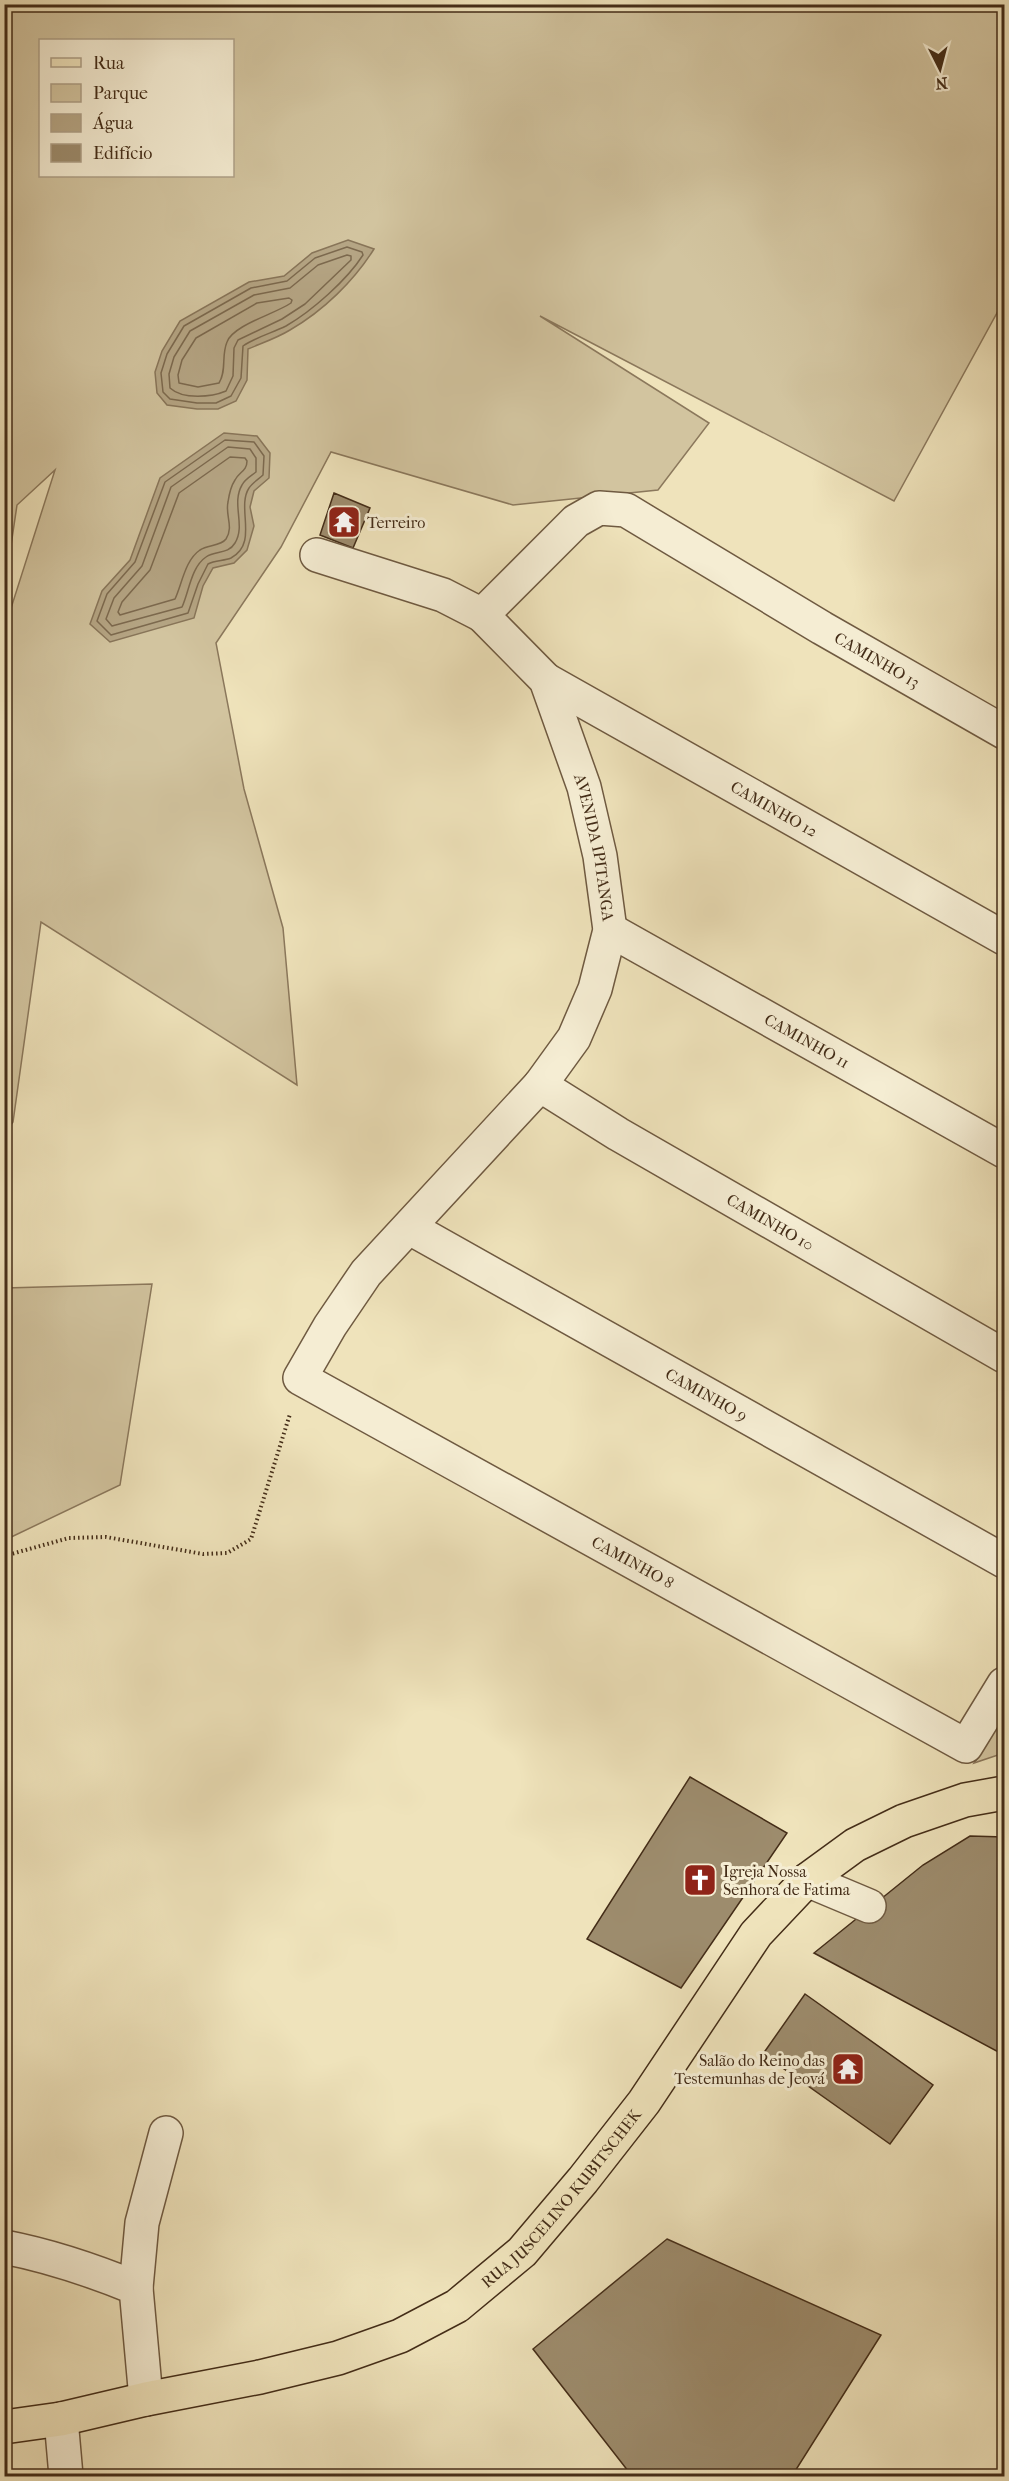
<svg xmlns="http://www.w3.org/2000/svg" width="1009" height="2481" viewBox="0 0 1009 2481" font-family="'IM FELL French Canon',serif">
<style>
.green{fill:#d2c49f;stroke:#8b785c;stroke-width:1.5;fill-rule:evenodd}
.water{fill:#b5a584;stroke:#887559;stroke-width:1.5}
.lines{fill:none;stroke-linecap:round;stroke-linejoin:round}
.shore{stroke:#7c694e;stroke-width:1.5}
.building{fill:#9d8c6d;stroke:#442d18;stroke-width:1.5}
.minor-casing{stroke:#6f5a41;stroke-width:36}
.major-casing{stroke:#442d18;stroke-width:36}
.path{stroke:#442d18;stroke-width:4;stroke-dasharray:1.5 3;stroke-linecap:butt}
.minor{stroke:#f5edd3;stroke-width:33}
.major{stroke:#efe3bb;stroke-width:33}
.labels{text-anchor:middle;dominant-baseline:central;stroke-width:6;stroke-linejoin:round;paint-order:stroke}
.poi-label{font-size:16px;fill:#442d18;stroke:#f5edd3;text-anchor:start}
.street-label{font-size:16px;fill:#442d18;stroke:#f5edd3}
</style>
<rect width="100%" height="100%" fill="#efe3bb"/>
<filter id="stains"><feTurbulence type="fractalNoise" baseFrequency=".00333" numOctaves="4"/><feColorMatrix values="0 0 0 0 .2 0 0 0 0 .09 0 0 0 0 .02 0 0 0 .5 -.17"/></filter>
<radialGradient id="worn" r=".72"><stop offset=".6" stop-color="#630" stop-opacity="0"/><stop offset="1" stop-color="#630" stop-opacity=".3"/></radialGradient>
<path class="green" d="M5,5H1004V300L894,501L540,316L709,423L658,490L513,505L331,452L281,547L216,643L244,789L283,928L297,1085L41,922L13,1122L5,1134V627L55,470L17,505L5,586ZM40,40H232V176H40Z
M152,1284L120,1485L5,1540V1288Z
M1004,1716V1753L974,1763Z"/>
<path class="water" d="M348,240L374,249C354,281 323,311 290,330C277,338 262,343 248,349L247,380L236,401L218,409H197L167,405L157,393L155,372L162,351L180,321L249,282L284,276L312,253Z
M224,433L257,436L270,453L269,478L254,491L250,507L254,526L247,550L234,563L213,568L203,586L194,618L110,642L90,624L102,591L130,560L160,478Z"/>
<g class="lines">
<path class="shore" d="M347,247L362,252L363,255C347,280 312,311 286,326C272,333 256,337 243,346L241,378L231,396L216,403H197L170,399L163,392L161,373L167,354L184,326L251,288L287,281L315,258Z
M347,255L351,256V260L305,304L282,319L238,340L234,348L233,376L226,391C212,397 183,400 170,388L169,374L174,357L190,331L254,295L290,288L318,265Z
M289,298L292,300L291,303C275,314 233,325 227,342C221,356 227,370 219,383L198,387L179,383L178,375L182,360L196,338L257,303Z
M225,440L254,442L264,456L263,475C259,479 252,483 249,488C236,508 259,543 231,558C224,561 215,560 208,564L198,584L188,613L111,635L97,621L107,594L135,562L165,482Z
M228,447L250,449L256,458V472C251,476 245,479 242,485C231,504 246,525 235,543C228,555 215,550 206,557C191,567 189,592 182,607L112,626L106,619L114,598L142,566L171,487Z
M230,457L245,458L247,461C247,471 239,472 235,480C231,486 229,495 228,502C225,515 234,527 226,539C221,546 208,545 200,550C185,560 182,584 175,599L120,615L118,612L122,602L150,570L179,493Z"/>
</g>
<path class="building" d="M334,493L370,508L353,548L320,535Z
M690,1777L787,1833L681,1988L587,1939Z
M970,1836L1004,1837V2055L814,1953L923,1865Z
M805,1994L933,2085L890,2144L763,2054Z
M667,2239L881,2335L792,2476H632L533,2349Z"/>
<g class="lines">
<defs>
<g id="minor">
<path d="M317,555L443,595L482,615"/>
<path id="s1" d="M546,680L1004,938"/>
<path id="s2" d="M1004,732L822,628L626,510L599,508L576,521L482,615L546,680L584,787L600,856L610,930L595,989L574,1038L540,1085L366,1273L330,1326L300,1378L966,1746L1004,1684"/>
<path id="s3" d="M610,930L1004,1151"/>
<path id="s4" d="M540,1085L618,1134L1004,1356"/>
<path id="s5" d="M410,1228L1004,1561"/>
<path d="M807,1880L869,1906"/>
<path d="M4,2247C51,2256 92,2270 136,2288L146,2399"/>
<path d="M136,2288L142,2223L166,2133"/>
<path d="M61,2419L66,2476"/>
</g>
<g id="major">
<path id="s6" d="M4,2427L61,2419L146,2399L260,2377L338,2358L400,2336L457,2306L522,2252L583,2180L644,2102L756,1934L807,1880L855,1845L904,1821L965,1800L1004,1793"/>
</g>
</defs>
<use href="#minor" class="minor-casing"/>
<use href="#major" class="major-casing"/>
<path class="path" d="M4,1556L69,1538L106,1537L203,1554L227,1553L251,1539L290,1414"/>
<use href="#minor" class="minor"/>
<use href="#major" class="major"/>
</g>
<defs>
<symbol id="temple-square" viewBox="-11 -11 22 22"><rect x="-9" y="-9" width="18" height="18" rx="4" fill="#8f2418" stroke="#f5edd3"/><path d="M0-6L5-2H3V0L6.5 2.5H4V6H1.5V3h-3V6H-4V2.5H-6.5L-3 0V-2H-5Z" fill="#fff"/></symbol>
<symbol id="church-square" viewBox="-11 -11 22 22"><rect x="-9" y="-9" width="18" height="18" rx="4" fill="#8f2418" stroke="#f5edd3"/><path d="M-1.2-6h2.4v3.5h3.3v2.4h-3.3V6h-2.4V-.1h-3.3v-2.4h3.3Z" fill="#fff"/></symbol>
</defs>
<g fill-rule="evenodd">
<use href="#temple-square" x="325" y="503" width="38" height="38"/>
<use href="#church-square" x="681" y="1861" width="38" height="38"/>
<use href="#temple-square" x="829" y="2050" width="38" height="38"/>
</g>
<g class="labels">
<g class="poi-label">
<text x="367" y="522">Terreiro</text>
<text x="723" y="1871">Igreja Nossa<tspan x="723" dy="18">Senhora de Fatima</tspan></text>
<text x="825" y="2060" text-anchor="end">Salão do Reino das<tspan x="825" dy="18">Testemunhas de Jeová</tspan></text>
</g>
<g class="street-label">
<text transform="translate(877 660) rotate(30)">CAMINHO 13</text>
<text stroke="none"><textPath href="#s1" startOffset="262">CAMINHO 12</textPath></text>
<text stroke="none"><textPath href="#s2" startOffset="891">AVENIDA IPITANGA</textPath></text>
<text stroke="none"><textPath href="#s3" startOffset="226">CAMINHO 11</textPath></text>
<text stroke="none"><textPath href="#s4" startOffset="268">CAMINHO 10</textPath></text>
<text stroke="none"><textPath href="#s5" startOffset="340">CAMINHO 9</textPath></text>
<text stroke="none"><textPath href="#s2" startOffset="1908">CAMINHO 8</textPath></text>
<text stroke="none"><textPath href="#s6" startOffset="622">RUA JUSCELINO KUBITSCHEK</textPath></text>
</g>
</g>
<rect width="1009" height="2481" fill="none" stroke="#efe3bb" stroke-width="24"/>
<rect x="6" y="6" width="997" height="2469" fill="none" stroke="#442d18" stroke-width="3"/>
<rect x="12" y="12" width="985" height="2457" fill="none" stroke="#442d18" stroke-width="1.5"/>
<rect x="39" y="39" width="195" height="138" fill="#f5edd3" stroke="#aea088" stroke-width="1.5"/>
<rect x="51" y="58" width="30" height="9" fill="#efe3bb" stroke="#aea088" stroke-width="1.5"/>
<text x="93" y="69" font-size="18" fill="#442d18">Rua</text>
<rect x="51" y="84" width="30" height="18" fill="#d2c49f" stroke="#aea088" stroke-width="1.5"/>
<text x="93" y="99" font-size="18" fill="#442d18">Parque</text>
<rect x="51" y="114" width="30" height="18" fill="#b5a584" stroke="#aea088" stroke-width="1.5"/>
<text x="93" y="129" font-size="18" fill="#442d18">Água</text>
<rect x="51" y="144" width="30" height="18" fill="#9d8c6d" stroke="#aea088" stroke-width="1.5"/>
<text x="93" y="159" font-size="18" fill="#442d18">Edifício</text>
<g transform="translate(940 69) rotate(174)" stroke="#f5edd3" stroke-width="4.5" paint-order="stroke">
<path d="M0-4.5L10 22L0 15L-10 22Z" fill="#442d18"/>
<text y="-9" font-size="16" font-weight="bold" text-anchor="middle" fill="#442d18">N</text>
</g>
<rect width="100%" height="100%" filter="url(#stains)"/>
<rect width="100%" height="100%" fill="url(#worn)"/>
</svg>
